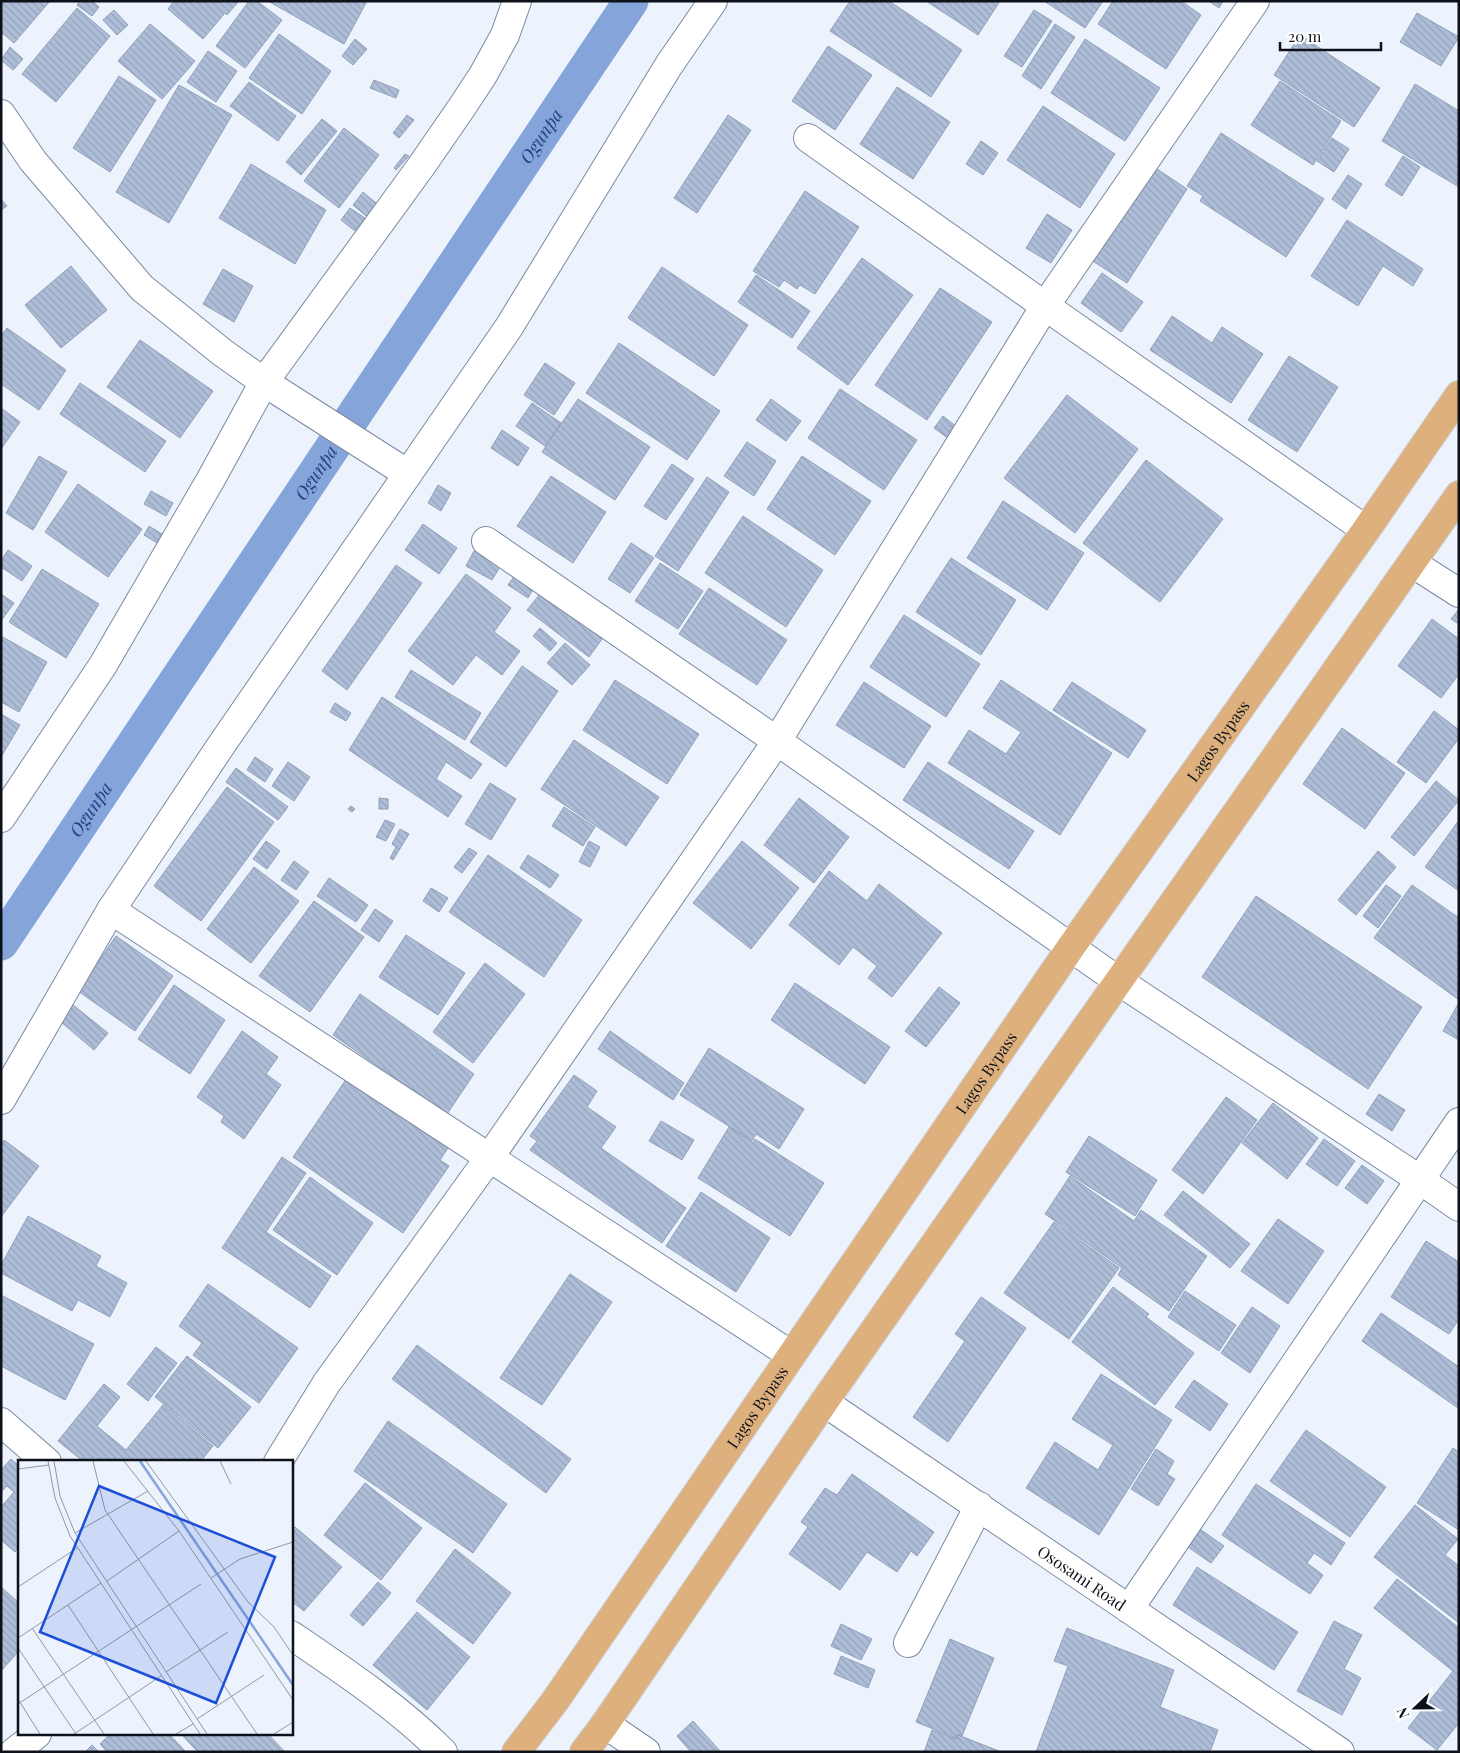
<svg xmlns="http://www.w3.org/2000/svg" width="1460" height="1753" viewBox="0 0 1460 1753" font-family="'Playfair Display',serif">
<style>
.lines{fill:none;stroke-linecap:round;stroke-linejoin:round}
.canal{stroke:#84a4da;stroke-width:35}
.building{fill:url(#building-back-hatch);stroke:#91a0ba}
.minor-casing{stroke:#7b8aa2;stroke-width:30}
.major-casing{stroke:#cecfd1;stroke-width:30}
.minor{stroke:#fff;stroke-width:28}
.major{stroke:#deb07d;stroke-width:28}
.labels{text-anchor:middle;dominant-baseline:central;stroke-width:5;stroke-linejoin:round;paint-order:stroke}
.street-label{font-size:16px;fill:#0c111a;stroke:#fff}
.water-label{font-size:18px;font-style:italic;fill:#204586;stroke:#fff}
.inset-river{fill:none;stroke:#84a4da;stroke-width:2.5}
.inset-road{fill:none;stroke:#9299a2;stroke-width:1}
.view{fill:#1d4ed8;fill-opacity:0.15;stroke:#1d4ed8;stroke-width:2.5}
.inset-edge{fill:none;stroke:#0c111a;stroke-width:2.5}
</style>
<defs>
<pattern id="building-back-hatch" width="6" height="6" patternUnits="userSpaceOnUse" patternTransform="scale(1.25)"><rect width="6" height="6" fill="#afbed8"/><path d="M-1 5l2 2M0 0l6 6M5-1l2 2" fill="none" stroke="#95a2b9"/></pattern>
</defs>
<rect width="100%" height="100%" fill="#ecf3fd"/>
<g class="lines">
<path class="canal" id="s1" d="M1,943L631,1"/>
</g>
<path class="building" d="M1,1H50L14,43L1,32Z
M80,1H92L99,7L92,16L77,5Z
M174,1H239L227,15L225,13L203,39L168,9Z
M249,1H257L282,20L245,68L216,46Z
M268,1H367L344,44Z
M850,1H889L962,50L931,97L830,31Z
M926,1H1000L978,35Z
M1044,1H1103L1085,28Z
M1113,1H1181L1201,15L1166,69L1098,24Z
M1209,1H1223L1219,8Z
M77,8L110,36L56,102L22,74Z
M114,10L128,25L117,35L103,20Z
M1034,10L1052,21L1022,67L1004,56Z
M1417,13L1459,37L1441,66L1400,42Z
M150,24L195,61L162,99L118,61Z
M1055,24L1075,37L1041,89L1022,76Z
M279,34L331,71L302,114L249,78Z
M1300,35L1380,88L1354,127L1274,75Z
M355,39L367,49L353,65L342,56Z
M1085,39L1160,88L1125,141L1051,93Z
M828,46L872,75L835,130L792,101Z
M10,47L23,59L13,70L1,60Z
M208,51L237,71L216,102L187,82Z
M119,76L156,100L110,172L73,148Z
M374,80L399,90L396,98L370,88Z
M1280,81L1341,121L1313,165L1251,125Z
M249,82L296,116L278,141L230,106Z
M1415,84L1459,111V187L1382,141Z
M179,85L232,115L169,223L116,192Z
M897,87L950,122L913,179L860,144Z
M1043,106L1115,154L1080,208L1007,160Z
M407,115L414,120L399,138L393,133Z
M728,115L751,130L697,213L674,198Z
M322,119L337,131L301,175L286,162Z
M344,128L379,155L339,208L304,181Z
M1221,133L1324,199L1286,257L1200,201L1203,196L1187,186Z
M1332,138L1349,149L1334,172L1317,161Z
M981,141L998,153L983,175L966,164Z
M405,154L409,156L396,170L394,168Z
M1403,156L1420,167L1402,196L1385,185Z
M251,164L326,210L295,264L219,218Z
M1151,165L1187,189L1127,283L1091,260Z
M1348,175L1362,184L1346,209L1332,199Z
M805,191L859,227L815,294L800,285L797,289L784,280L779,287L753,271Z
M363,192L382,208L372,221L353,205Z
M1,199L7,206L1,210Z
M350,208L365,218L355,231L341,220Z
M1047,214L1072,230L1051,263L1026,248Z
M1347,220L1423,269L1413,286L1383,266L1358,306L1311,276Z
M862,258L913,295L848,385L797,348Z
M71,266L107,310L61,348L25,305Z
M662,267L748,325L714,376L628,318Z
M223,269L253,286L234,322L203,304Z
M1102,273L1143,302L1121,332L1081,303Z
M756,275L810,311L792,338L738,302Z
M940,288L992,322L927,420L875,385Z
M1172,316L1212,343L1222,327L1263,354L1231,403L1150,350Z
M7,328L66,370L39,410L1,384V336Z
M140,340L213,391L180,438L107,387Z
M619,343L720,411L687,460L586,393Z
M1289,356L1338,387L1297,452L1248,420Z
M545,363L575,383L554,415L524,395Z
M80,383L166,441L145,472L60,414Z
M840,389L917,440L884,490L808,438Z
M1067,395L1138,449L1075,533L1004,478Z
M578,399L650,447L615,500L542,452Z
M771,399L801,421L786,441L756,420Z
M532,403L561,423L545,446L516,426Z
M1,408L20,422L1,449Z
M943,416L957,427L949,439L934,428Z
M502,430L529,448L518,466L491,448Z
M747,442L776,461L754,496L724,476Z
M39,456L67,472L33,530L6,513Z
M802,456L871,501L835,555L767,509Z
M1146,460L1223,519L1160,602L1083,543Z
M672,464L694,479L666,520L644,506Z
M551,476L606,512L573,563L517,526Z
M707,477L729,492L678,571L655,556Z
M78,484L142,529L108,577L45,532Z
M438,485L451,493L441,511L428,503Z
M151,491L173,503L166,516L144,504Z
M1003,501L1084,553L1047,610L967,558Z
M743,516L823,570L786,627L705,573Z
M423,524L457,548L439,574L405,550Z
M149,526L162,534L157,543L144,535Z
M631,543L654,558L630,593L608,579Z
M8,550L32,566L22,581L1,567V561Z
M474,551L501,565L492,580L466,566Z
M951,558L1016,600L981,655L916,612Z
M660,563L703,591L678,629L635,601Z
M396,565L422,583L347,690L322,671Z
M42,569L99,604L66,658L9,622Z
M466,574L511,608L494,632L520,651L502,675L476,655L453,685L408,651Z
M515,575L534,588L528,598L508,585Z
M709,588L787,640L757,685L679,634Z
M544,589L605,635L589,657L527,610Z
M1,594L14,603L1,621Z
M1459,609V624L1451,619Z
M904,615L980,664L946,717L870,667Z
M1432,619L1459,639V674L1441,698L1398,666Z
M540,628L557,643L550,651L533,636Z
M1,636L47,662L19,712L1,702Z
M565,643L590,665L572,685L547,663Z
M522,666L558,691L506,767L470,742Z
M411,670L481,713L465,740L395,697Z
M615,680L699,734L667,784L583,730Z
M1001,680L1112,753L1060,835L948,763L969,730L1006,754L1021,732L983,708Z
M864,682L931,726L904,768L836,725Z
M1072,682L1146,730L1128,758L1053,710Z
M382,697L482,764L471,779L446,762L436,779L462,796L448,817L349,750Z
M335,703L351,713L346,721L330,712Z
M1434,711L1459,730V738L1426,783L1397,762Z
M1,714L20,725L1,757Z
M1342,728L1405,773L1365,829L1303,784Z
M574,740L659,797L626,846L541,789Z
M255,757L273,769L265,782L247,770Z
M288,762L310,777L294,801L272,786Z
M928,762L1034,831L1009,869L903,800Z
M236,768L288,807L278,820L226,782Z
M1436,781L1459,800L1414,856L1391,837Z
M490,783L516,799L491,840L465,824Z
M227,787L274,822L201,921L154,886Z
M379,798L388,799V809H379Z
M799,798L849,837L814,883L764,845Z
M351,806L355,809L352,812L348,809Z
M564,807L595,827L583,846L552,826Z
M385,820L395,824L386,841L376,837Z
M1459,820V891L1425,867Z
M400,829L409,834L393,860L390,858L396,847L392,844Z
M266,841L280,851L267,869L253,859Z
M589,841L600,847L590,867L579,862Z
M742,841L799,888L751,949L693,903Z
M469,848L477,853L462,873L454,867Z
M1378,851L1396,867L1356,915L1338,900Z
M488,855L582,920L544,977L449,912Z
M528,855L559,875L550,888L520,868Z
M294,861L309,872L296,890L281,880Z
M254,867L299,901L251,963L207,929Z
M829,871L867,901L879,884L942,933L892,997L868,978L877,966L853,947L839,965L789,925Z
M329,878L368,905L356,922L317,896Z
M1386,885L1401,896L1378,928L1363,916Z
M1412,885L1459,918V1000L1374,938Z
M431,888L448,898L439,912L423,901Z
M1256,896L1422,1007L1368,1089L1202,977Z
M314,901L364,937L310,1012L259,976Z
M375,909L393,921L379,942L361,930Z
M406,935L465,973L438,1015L379,977Z
M116,936L173,976L135,1031L78,991Z
M485,963L525,994L473,1063L433,1032Z
M795,983L890,1047L865,1084L771,1020Z
M174,985L225,1020L190,1074L138,1039Z
M939,987L960,1003L926,1047L905,1031Z
M360,994L474,1074L447,1114L333,1035Z
M67,1000L108,1033L94,1050L54,1016Z
M1458,1004L1459,1005V1040L1443,1031Z
M242,1031L278,1057L266,1074L281,1085L244,1139L221,1122L224,1116L197,1097Z
M610,1031L684,1083L673,1100L598,1049Z
M709,1048L804,1109L779,1149L756,1134L752,1141L680,1095Z
M574,1075L597,1091L587,1107L616,1127L601,1148L686,1208L662,1243L530,1150L537,1141L530,1136Z
M347,1078L448,1148L440,1160L449,1166L403,1233L293,1157Z
M1379,1094L1405,1110L1392,1131L1366,1114Z
M1226,1097L1257,1120L1203,1194L1172,1170Z
M1273,1103L1318,1138L1287,1179L1242,1143Z
M661,1121L694,1140L682,1160L649,1141Z
M729,1127L753,1143L755,1139L824,1183L790,1236L698,1178Z
M1089,1136L1157,1180L1135,1216L1066,1172Z
M1324,1139L1355,1161L1337,1186L1306,1164Z
M4,1140L39,1166L1,1217V1144Z
M282,1157L306,1173L266,1232L331,1276L310,1308L222,1248Z
M1362,1165L1384,1181L1367,1204L1345,1188Z
M1070,1176L1134,1221L1141,1210L1207,1256L1169,1311L1118,1275L1122,1268L1045,1214Z
M310,1177L373,1223L337,1275L273,1230Z
M1183,1191L1250,1244L1230,1268L1164,1215Z
M701,1192L770,1238L736,1292L666,1246Z
M28,1216L101,1256L96,1266L127,1283L110,1317L78,1300L72,1311L1,1273V1265Z
M1278,1219L1324,1251L1288,1304L1241,1271Z
M1054,1222L1119,1268L1069,1339L1004,1293Z
M1426,1241L1459,1262V1319L1449,1334L1391,1297Z
M570,1274L612,1302L542,1405L500,1378Z
M208,1284L298,1348L259,1403L193,1355L202,1343L179,1326Z
M1113,1287L1149,1314L1146,1317L1194,1353L1155,1405L1072,1342Z
M1185,1291L1236,1325L1219,1351L1168,1317Z
M1,1295L94,1344L65,1400L1,1366Z
M981,1297L1026,1328L948,1442L913,1417L965,1341L955,1334Z
M1252,1307L1280,1326L1250,1373L1221,1353Z
M1381,1313L1459,1367L1458,1408L1362,1341Z
M417,1345L571,1459L546,1493L392,1379Z
M156,1347L177,1363L148,1401L127,1384Z
M187,1356L251,1407L218,1448L155,1397Z
M1101,1374L1172,1420L1099,1535L1026,1488L1055,1442L1098,1470L1113,1445L1072,1419Z
M1194,1380L1228,1404L1210,1431L1175,1407Z
M104,1384L120,1397L97,1426L126,1450L163,1405L213,1446L200,1462H84L58,1441Z
M388,1421L507,1504L473,1553L354,1471Z
M1306,1430L1386,1487L1350,1537L1270,1481Z
M1453,1448L1459,1452V1530L1417,1503Z
M1156,1449L1174,1461L1167,1474L1175,1479L1158,1506L1131,1489Z
M11,1459L19,1466V1547L15,1552L1,1540V1507L14,1492L7,1486L1,1492V1470Z
M852,1474L934,1532L917,1556L911,1551L897,1572L867,1552L840,1590L789,1554L808,1527L801,1522L825,1488L837,1495Z
M365,1483L422,1528L381,1580L324,1535Z
M1256,1484L1345,1543L1331,1565L1314,1553L1307,1563L1323,1575L1310,1594L1222,1535Z
M1415,1505L1458,1539L1445,1555L1459,1566V1623L1374,1557Z
M295,1527L342,1567L304,1611L291,1601V1531Z
M1197,1527L1224,1546L1211,1563L1185,1545Z
M455,1549L511,1593L473,1644L416,1601Z
M1197,1567L1298,1632L1274,1670L1173,1605Z
M1397,1579L1459,1628V1723L1437,1750L1408,1728L1453,1671L1374,1608Z
M378,1582L391,1593L363,1626L350,1615Z
M1,1587L19,1603V1651L1,1671Z
M417,1612L470,1657L427,1710L373,1665Z
M1334,1621L1362,1635L1344,1669L1361,1678L1342,1715L1297,1691Z
M841,1624L872,1639L861,1660L831,1646Z
M1067,1628L1174,1670L1160,1707L1218,1730L1210,1752H1036L1068,1666L1054,1661Z
M950,1639L994,1658L962,1736L958,1734L956,1738L916,1722Z
M841,1656L875,1670L868,1688L834,1674Z
M693,1721L721,1752H691L677,1736Z
M932,1730L956,1739L958,1735L999,1751L924,1752Z
M110,1734H169L186,1752H107L100,1744Z
M181,1734H268L285,1752H198Z
M92,1745L99,1752H85Z"/>
<g class="lines">
<defs>
<g id="minor">
<path d="M1,114L33,161L142,288L223,353L264,382L408,474"/>
<path d="M808,138L1045,306L1366,530"/>
<path d="M486,541L777,741L1120,982L1419,1179L1459,1207"/>
<path d="M1412,563L1459,593"/>
<path d="M1,818L103,665L211,479L264,382L422,165L462,107L483,75L505,35L517,1"/>
<path d="M111,910L791,1355"/>
<path d="M1,1100L111,910L222,744L509,327L669,65L713,1"/>
<path id="s2" d="M824,1402L1340,1752"/>
<path d="M1,1422L47,1462"/>
<path d="M278,1462L326,1384L489,1158L777,741L1045,306L1255,1"/>
<path d="M1129,1609L1459,1122"/>
<path d="M291,1635C344,1671 398,1707 443,1752"/>
<path d="M908,1643L979,1506"/>
<path d="M605,1724L646,1752"/>
<path d="M14,1752L37,1734"/>
</g>
<g id="major">
<path id="s3" d="M516,1752L555,1701L1071,947L1366,530L1459,395"/>
<path d="M584,1752L605,1724L824,1402L1459,495"/>
</g>
</defs>
<use href="#minor" class="minor-casing"/>
<use href="#major" class="major-casing"/>
<use href="#minor" class="minor"/>
<use href="#major" class="major"/>
</g>
<g class="labels">
<g class="street-label">
<text stroke="none"><textPath href="#s3" startOffset="1231">Lagos Bypass</textPath></text>
<text stroke="none"><textPath href="#s3" startOffset="826">Lagos Bypass</textPath></text>
<text stroke="none"><textPath href="#s3" startOffset="421">Lagos Bypass</textPath></text>
<text stroke="none"><textPath href="#s2" startOffset="312">Ososami Road</textPath></text>
</g>
<g class="water-label">
<text stroke="none"><textPath href="#s1" startOffset="971">Ogunpa</textPath></text>
<text stroke="none"><textPath href="#s1" startOffset="566">Ogunpa</textPath></text>
<text stroke="none"><textPath href="#s1" startOffset="161">Ogunpa</textPath></text>
</g>
</g>
<g transform="translate(18 1460)">
<rect width="275" height="275" fill="#ecf3fd"/>
<path class="inset-river" d="M122,1L275,225"/>
<path class="inset-road" d="M30,1L37,38L52,76L182,274M36,1L42,36L57,73L189,274M75,1L87,50L239,274M106,1L161,71L275,240M128,1L230,142L256,167L275,195M202,1L213,24M0,9L31,5M57,73L130,31M193,118L222,99L275,82M89,121L161,71M0,127L59,88M50,145L135,274M14,168L86,274M0,178L83,123M0,188L58,274M148,212L210,172M0,239L22,274M0,244L183,124M179,259L246,215M56,274L143,216M158,274L175,264M256,274L275,262"/>
<path class="view" d="M81,26L257,97L198,243L22,172Z"/>
<rect width="275" height="275" class="inset-edge"/>
</g>
<rect width="1460" height="1753" fill="none" stroke="#0c111a" stroke-width="5"/>
<g transform="translate(1415 1708) rotate(248)" stroke="#ffffff" stroke-width="4" paint-order="stroke">
<path d="M0-4L9 19L0 12L-9 19Z" fill="#0c111a"/>
<text y="-8" font-size="14" font-weight="bold" text-anchor="middle" fill="#0c111a">N</text>
</g>
<path d="M1280 42v8h101v-8" fill="none" stroke="#0c111a" stroke-width="2.5"/>
<text x="1288" y="42" font-size="15" fill="#0c111a" stroke="#ffffff" stroke-width="4" paint-order="stroke">20 m</text>
</svg>
